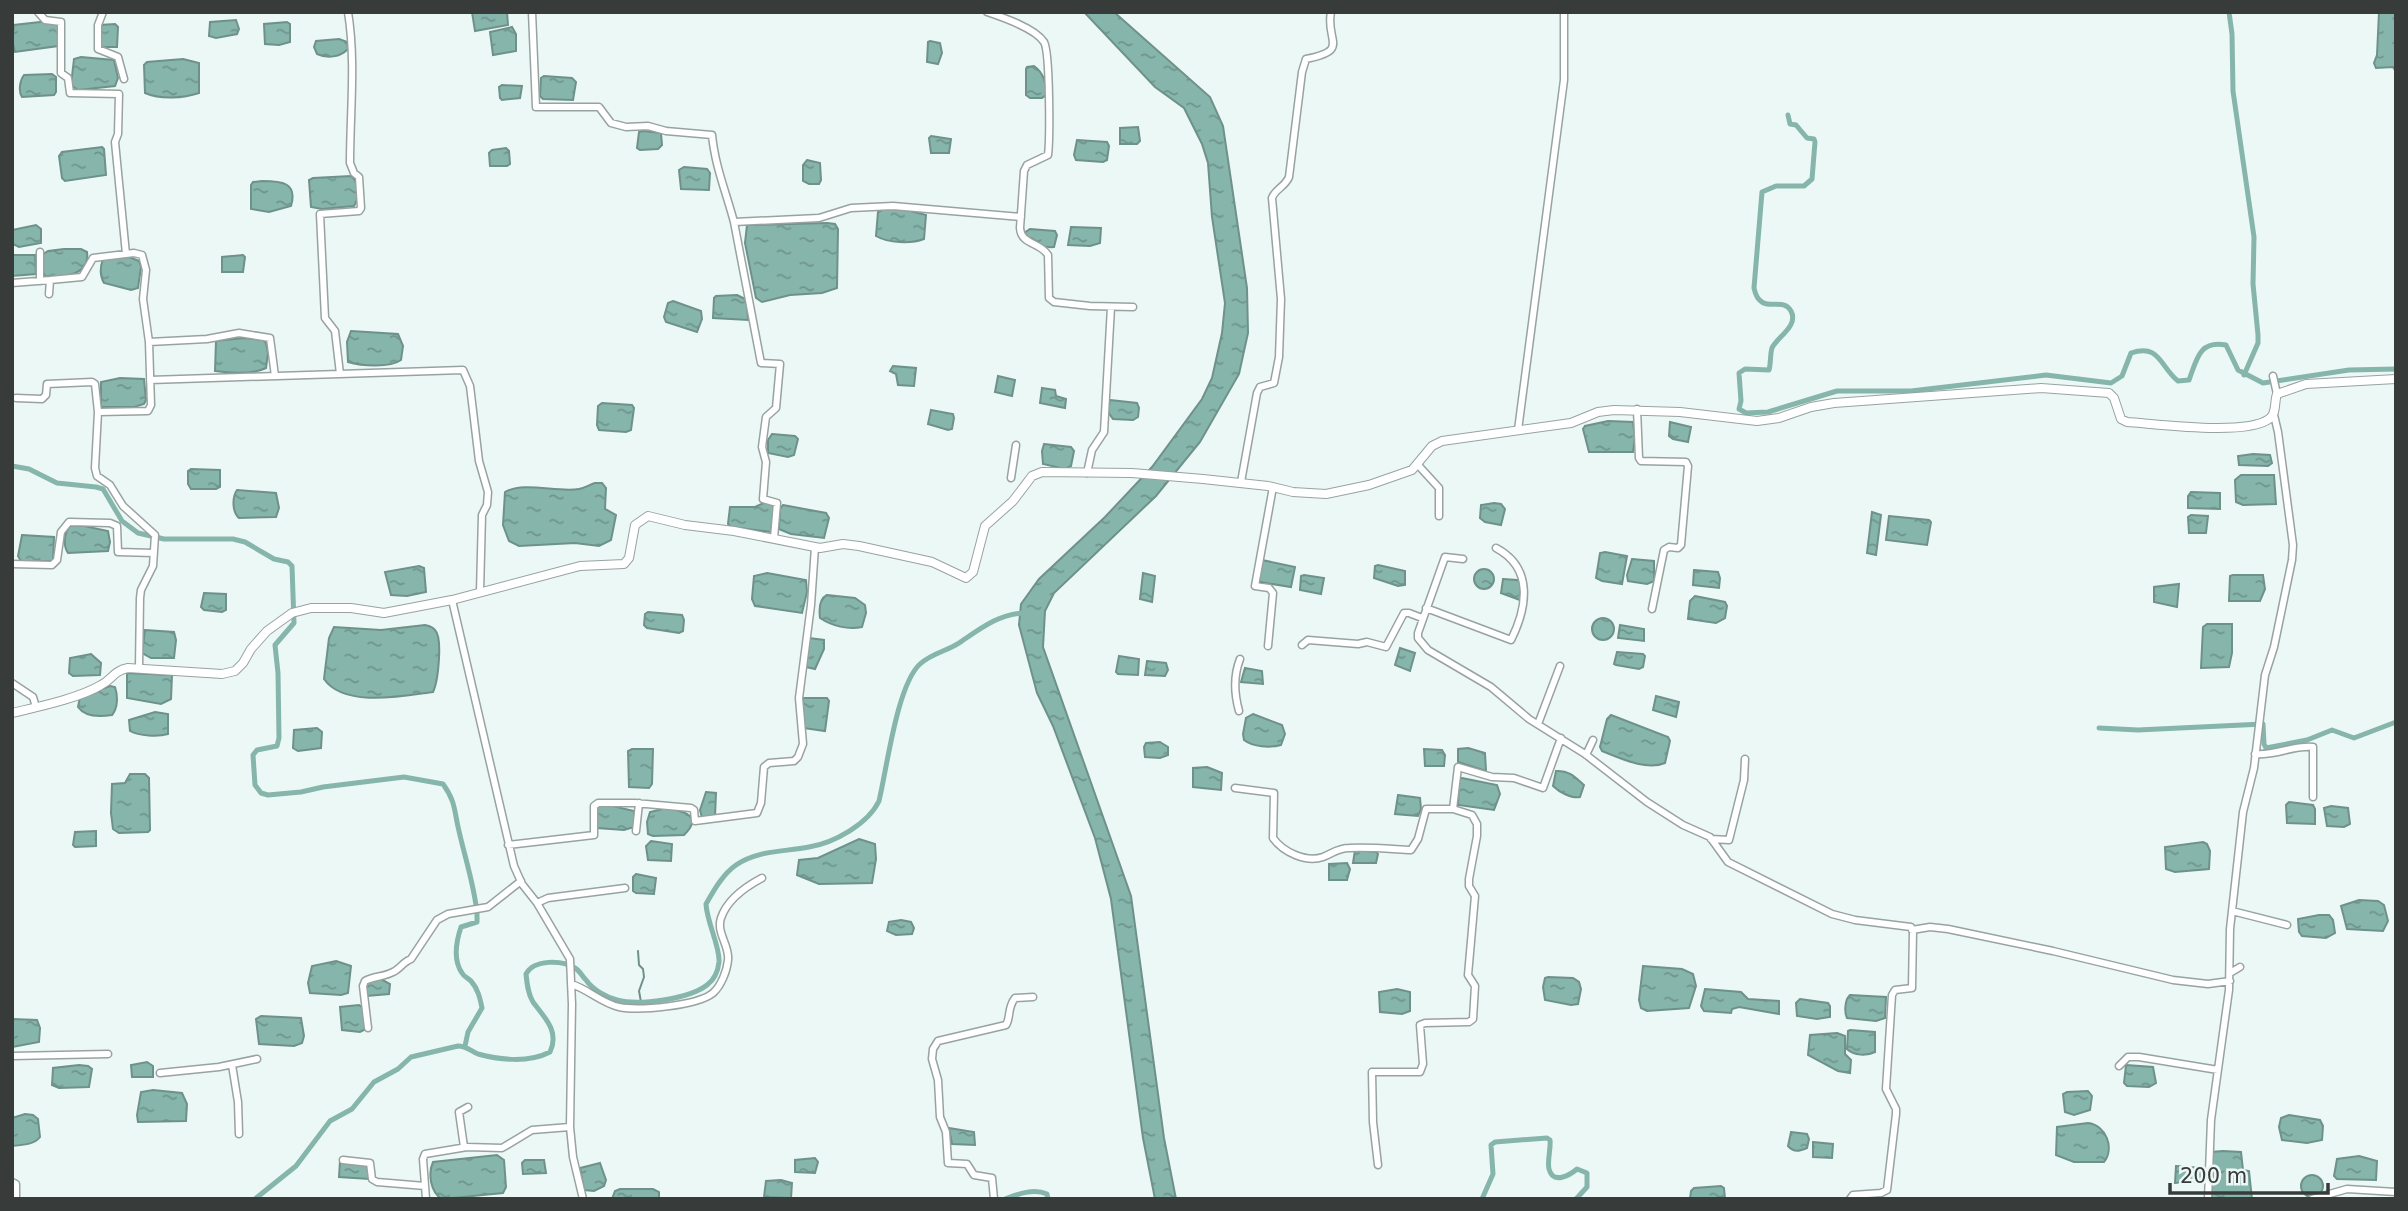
<svg xmlns="http://www.w3.org/2000/svg" width="2408" height="1211" viewBox="0 0 2408 1211" font-family="'DejaVu Sans',sans-serif">
<style>
.water{fill:url(#water-ripples);stroke:#6e918a;stroke-width:2}
.lines{fill:none;stroke-linecap:round;stroke-linejoin:round}
.stream{stroke:#6e918a;stroke-width:2}
.canal{stroke:#86b5ac;stroke-width:5}
.street-casing{stroke:#98a3a1;stroke-width:9}
.secondary-casing{stroke:#98a3a1;stroke-width:10}
.street{stroke:#fff;stroke-width:6}
.secondary{stroke:#fff;stroke-width:8}
</style>
<defs>
<pattern id="water-ripples" width="26" height="14" patternUnits="userSpaceOnUse" patternTransform="scale(1.75)"><rect width="26" height="14" fill="#86b5ac"/><path d="M2 4q2-2 4 0t4 0M15 11q2-2 4 0t4 0" fill="none" stroke="#6e948d"/></pattern>
</defs>
<rect width="100%" height="100%" fill="#ecf8f5"/>
<path class="water" d="M472,12H507L508,25L475,31Z
M1084,12H1114L1210,97L1223,126L1247,288L1248,333L1239,374L1200,442L1156,496L1054,593L1045,611L1043,647L1131,896L1164,1138L1176,1199H1155L1143,1138L1111,899L1095,838L1053,726L1037,693L1019,625L1021,604L1039,579L1105,517L1152,467L1202,399L1212,378L1222,333L1225,303L1212,217L1208,163L1202,144L1184,108L1155,87Z
M2379,12H2396V72L2393,67L2376,68L2374,63L2377,55Z
M236,20L239,29L237,34L216,38L209,36L210,22Z
M49,21L59,25L58,46L15,52L12,40L14,25Z
M287,22L290,24V42L279,45L265,44L264,24Z
M115,24L118,27L117,47H101L100,25Z
M512,27L516,34V51L493,55L490,32Z
M339,39L347,42L348,49C340,57 328,59 317,54L314,47L316,41Z
M930,41L940,43L942,53L938,64L927,62L928,42Z
M81,57L114,60L118,78L115,86L78,90L71,85L74,59Z
M183,59L199,63V93C184,98 161,100 145,93L144,65L147,62Z
M1034,66C1044,73 1046,83 1046,95L1042,98H1030L1026,95V69L1027,67Z
M52,74L56,77V92L54,95L22,97C18,91 20,80 24,75Z
M544,76L572,78L576,82L573,100L543,99L540,96L541,78Z
M502,85L522,86L520,98L502,100L500,98L499,87Z
M1138,127L1140,141L1137,144H1120V128Z
M643,131L661,133L662,145L658,149L640,150L637,148L639,132Z
M931,136L951,139L949,153H931L929,138Z
M1077,140L1107,142L1109,146L1107,160L1103,162L1076,160L1074,155Z
M102,147L104,149L106,175L65,181L62,178L59,156L62,152Z
M506,148L509,151L510,164L507,166H490L489,153L492,150Z
M807,160L820,163L821,180L819,184H809L803,181V165Z
M684,167L707,169L710,173L709,190L681,189L679,170Z
M351,176C359,182 359,198 354,206L322,209L311,207L309,180L313,178Z
M262,181C281,181 298,182 291,206L269,212L251,209V185L253,182Z
M902,209L926,215L924,239C911,244 888,243 876,236L878,212L884,209Z
M827,223L835,224L838,229L837,288L822,293L790,295L762,302L756,298L745,243L747,225Z
M36,225L41,229V243L19,247L13,244L12,230Z
M1071,227L1101,228L1100,243L1090,246L1068,245Z
M1030,229L1055,231L1057,235L1054,247C1042,248 1032,243 1024,233Z
M64,249H81L87,252C90,275 64,278 45,276L43,272L42,255L48,251Z
M12,255H35L36,274L12,276Z
M243,255L245,257L243,272H222V257Z
M129,257L139,261L141,267L138,288L131,290L104,283C100,276 100,267 103,259Z
M737,295L747,300L748,320L713,318L714,298L716,296Z
M673,301L701,311L702,319L697,332L666,322L664,317L668,303Z
M351,331L398,334L403,346L401,360C390,368 361,366 348,362L347,342Z
M243,338L263,340L266,343L268,353L266,368C252,375 230,373 215,371L216,341Z
M893,366L916,368L914,386L898,385L896,374L890,371Z
M998,376L1015,380L1012,396L995,392Z
M120,378L144,379L146,400L144,404L134,407H101V382Z
M1042,388L1055,390L1056,396L1066,399L1065,408L1040,403Z
M1110,400L1137,403L1139,408L1138,417L1133,420L1113,419L1108,412Z
M602,403L632,405L634,408L631,430L626,432L599,430L597,425L598,406Z
M931,410L953,414L954,418L952,429L948,430L928,424Z
M1608,421L1633,422L1635,437L1633,452H1589L1583,429L1585,426Z
M1670,422L1691,427L1688,442L1673,439L1669,436Z
M772,434L795,436L798,439L794,455L788,457L768,453V440Z
M1044,444L1071,447L1074,451L1071,466L1065,469L1043,464L1042,451Z
M2253,454L2270,455L2272,463L2268,466L2239,465L2238,456Z
M191,469L220,470V487L216,489H191L188,484V471Z
M2241,475H2274L2276,504L2243,505L2236,502L2235,480Z
M595,483H602L606,488L605,509L616,515L611,540L599,546L575,543L519,546L509,541L503,525L505,492C524,481 558,493 579,489C585,488 589,485 595,483Z
M237,490L276,493L279,508L276,517L239,518C232,512 232,497 237,490Z
M2191,492L2220,493V509L2188,508V496Z
M766,502L774,506L771,532L731,527L728,524L730,507H755Z
M1494,503L1501,504L1505,509L1501,525L1485,522L1480,518L1481,505Z
M783,505L826,513L829,518L824,538L791,534L779,529L780,509Z
M1872,512L1881,515L1876,555L1867,553Z
M2191,515L2208,516L2206,533H2189L2188,517Z
M1889,516L1929,520L1931,522L1927,545L1886,540Z
M70,526H84L108,531L110,542L108,551L68,553C63,546 64,533 70,526Z
M22,535L54,537L53,561H21L18,556Z
M1605,552L1627,556L1622,584L1602,581L1596,578L1600,553Z
M1632,559L1654,561V581L1647,584L1628,581L1627,575Z
M1262,560L1295,567L1291,587L1260,582L1258,580Z
M1378,565L1405,571V585L1398,586L1374,578L1375,566Z
M419,566L424,568L426,592L407,596L391,595L385,572Z
M1474 579a10 10 0 1 1 20 0a10 10 0 1 1-20 0Z
M1694,570L1718,572L1720,578L1719,588L1693,585Z
M767,573L806,580L807,592L802,613L755,606L752,599L754,576Z
M1143,573L1155,576L1152,602L1140,599Z
M1304,575L1324,578L1321,594L1300,590L1301,576Z
M2233,575H2263L2265,589L2260,601H2229L2230,576Z
M1503,579L1517,580L1521,583L1520,600L1501,593Z
M2179,584L2177,607L2154,602V587Z
M204,593L226,594V610L222,612L204,610L201,607Z
M827,595L855,598L865,605L866,613L862,627C848,630 832,626 820,618C819,610 819,599 827,595Z
M1695,596L1725,602L1727,606L1725,618L1716,623L1688,619L1690,601Z
M648,612L682,615L684,620L683,631L679,633L647,628L644,625L645,614Z
M1592 629a11 11 0 1 1 22 0a11 11 0 1 1-22 0Z
M2207,624H2232V653L2229,667L2201,668L2203,627Z
M425,625C429,626 432,626 435,630C443,638 438,682 433,692C403,696 344,708 324,679L329,638L334,627L381,630Z
M1620,625L1644,629V641L1618,638Z
M145,630L174,632L176,640L174,658H151L142,653Z
M809,638L824,640V649L815,669L806,667Z
M1400,648L1415,653L1410,671L1395,665Z
M1617,652L1643,654L1645,656L1643,667L1639,669L1616,665L1614,664Z
M91,654L101,663L100,675L73,676L69,673L70,658Z
M1119,656L1139,659L1138,675L1118,674L1116,672Z
M1147,661L1166,663L1168,670L1165,676L1145,675Z
M1245,668L1262,671L1263,684L1241,682Z
M127,673L172,675L171,699L161,704L127,698Z
M110,686L115,687C118,696 118,708 112,715C100,717 85,717 78,707L80,697Z
M1656,696L1679,702L1676,717L1653,710Z
M803,698H827L829,701L825,731L803,728Z
M155,712L168,714V734C158,737 139,736 130,731L129,720Z
M1253,714L1282,725L1285,734L1281,745C1270,748 1253,747 1244,740L1243,734L1246,718Z
M1611,715L1668,737L1670,741L1665,763C1646,771 1620,758 1602,751L1600,747L1607,719Z
M317,728L322,732L321,748L298,751L293,748L294,730Z
M1160,742L1168,747V755L1160,758L1145,757L1144,747L1146,743Z
M1468,748L1485,753L1486,771L1458,762V749Z
M632,749H653L652,784L649,788L629,787L628,751Z
M1424,749L1442,750L1445,755L1444,766H1425Z
M1207,767L1222,773L1221,790L1193,787V768Z
M1556,771C1569,770 1575,777 1584,785L1580,797C1572,799 1559,792 1553,786Z
M130,774H145L149,778L150,830L148,832L119,833L113,829L111,813L112,784L125,783Z
M1462,778L1497,785L1500,794L1494,810L1458,805L1459,779Z
M706,792L716,793L715,816L702,818L700,810Z
M1398,795L1420,798L1421,809L1418,816L1395,814Z
M2289,802L2313,805L2315,809V824L2287,823L2286,805Z
M608,805L634,811V827L624,830L597,828L595,811L598,806Z
M2331,806L2348,808L2350,824L2344,827L2327,826L2324,808Z
M667,808C683,811 704,816 684,835L653,836L648,834L647,822L650,812Z
M96,831V846L75,847L73,845L75,832Z
M859,839L875,844L876,859L872,883L819,884L797,875L799,860L818,858Z
M651,841L672,844L671,861L648,860L646,846Z
M2203,842L2207,844L2210,851L2209,869L2175,872L2166,869L2165,847Z
M1355,850L1376,852L1378,854L1376,863H1353Z
M1347,863L1350,869L1347,880H1329V864Z
M636,874L656,878L654,894L636,893L633,891V877Z
M2359,900L2378,901L2384,905L2388,921L2383,931L2347,929L2341,906Z
M2319,915H2329L2333,920L2335,933L2326,938L2302,936L2299,932L2298,919Z
M901,920L911,922L914,928L912,934L896,935L887,931L889,922Z
M336,961L351,966L348,993L341,995L310,993L308,983L312,966Z
M1643,966L1682,969L1693,974L1696,986L1689,1008L1647,1011L1641,1008L1639,1000Z
M1548,977L1573,978L1579,982L1581,989L1578,1004L1571,1005L1545,1000L1543,987L1545,978Z
M379,978L390,984L389,994L367,996L366,984Z
M1397,989L1410,992V1011L1402,1014L1380,1012L1379,992Z
M1705,989L1741,992L1748,999L1779,1001V1014L1739,1007L1732,1009L1731,1013L1704,1011L1701,1006Z
M1850,995L1886,997L1885,1018L1876,1021L1847,1018C1844,1012 1845,999 1850,995Z
M1800,999L1828,1003L1830,1006V1017L1817,1019L1797,1016L1796,1003Z
M359,1005L363,1008L366,1029L360,1032L342,1030L340,1007Z
M261,1016L301,1018L304,1036L302,1043L294,1046L259,1044L256,1019Z
M12,1019L37,1020L40,1028L39,1042L12,1047Z
M1850,1030L1875,1032V1052C1867,1056 1854,1056 1847,1049L1848,1031Z
M1837,1033L1845,1036V1054L1851,1060L1850,1073L1838,1071L1808,1055L1810,1035Z
M147,1062L153,1066V1077H132L131,1065Z
M79,1065L88,1066L92,1069L89,1087L59,1088L52,1085L53,1068Z
M2126,1065L2153,1067L2156,1083L2149,1087L2127,1086L2124,1083Z
M153,1090L182,1093L187,1104L186,1121L138,1122L137,1115L141,1092Z
M2088,1091L2092,1096L2090,1110L2074,1115L2065,1112L2063,1094L2067,1092Z
M25,1114L33,1115L38,1119L40,1137C34,1145 21,1145 12,1146V1118Z
M2289,1115L2320,1120L2323,1126L2322,1140L2307,1143L2282,1140L2279,1127L2281,1118Z
M2088,1123C2106,1125 2115,1148 2104,1162H2074L2056,1155L2057,1127Z
M949,1128L974,1132L975,1145L952,1144Z
M1791,1132L1807,1134L1809,1139L1807,1148C1800,1151 1794,1153 1788,1146Z
M1813,1142L1833,1144L1832,1158L1813,1157Z
M2223,1151L2241,1152L2243,1170L2249,1171L2252,1199H2212L2211,1152Z
M497,1155L504,1160L506,1187L503,1193L442,1199C430,1192 428,1173 433,1162Z
M2359,1156L2377,1161L2376,1180L2337,1179L2334,1176L2337,1159Z
M815,1158L818,1162L815,1173L795,1172V1160Z
M525,1160H544L546,1173L523,1174L522,1163Z
M340,1161L367,1165L369,1179L339,1177Z
M600,1163L606,1180L604,1186L594,1191L584,1190L580,1168Z
M2176,1166L2201,1168V1181L2175,1183Z
M2301 1186a11 11 0 1 1 22 0a11 11 0 1 1-22 0Z
M781,1180L792,1183L791,1198L764,1197L766,1181Z
M1721,1186L1724,1188L1725,1199H1690L1691,1191L1694,1188Z
M620,1189H653L659,1192V1199H612L615,1191Z"/>
<g class="lines">
<path class="stream" d="M638,951L639,965L643,969L644,977L639,991L641,1002"/>
<path class="canal" d="M2229,12L2232,34L2233,91L2254,237L2253,284L2258,335V343L2244,375
M1788,115L1790,124L1796,125L1807,138L1814,139L1815,142L1812,179L1804,186H1776L1762,192L1754,288C1760,317 1783,295 1791,311C1799,326 1777,337 1772,348C1770,354 1771,363 1769,370L1745,369L1739,373L1741,401L1739,409L1746,413L1768,412L1837,391H1911L2046,375L2111,383L2122,376L2131,353C2160,343 2160,367 2178,381L2189,380C2197,359 2199,340 2226,345L2238,370L2263,383L2349,370L2396,369
M12,466L29,469L57,483L96,487L103,489L122,521L138,533L164,539H233L245,542L274,559L288,562L292,566L294,623L275,645L278,673L279,738L277,746L257,750L253,755L255,785L261,793L268,795L301,792L323,787L404,777L443,784C456,802 454,811 459,831C465,858 474,884 477,913V922L461,927C456,942 453,960 462,973C464,977 468,978 471,981C478,989 480,998 482,1008L468,1032L465,1046
M2099,728L2138,730L2263,724L2264,744L2266,748L2307,740L2332,730L2354,738L2396,722
M255,1199L296,1166L330,1121L352,1109L374,1082L398,1069L411,1057L458,1046C467,1046 470,1051 478,1054C500,1060 529,1063 550,1052C560,1031 544,1017 533,1002C528,994 527,984 526,974C534,959 562,960 575,968C580,971 582,976 586,980C593,990 606,997 617,1000C639,1006 689,999 707,985C714,980 718,971 719,962C720,946 707,923 706,904C714,890 723,874 736,865C758,850 783,852 809,847C834,843 868,824 879,801C887,768 897,685 920,664C933,652 949,651 962,641C981,628 1001,613 1025,613
M1005,1199C1018,1194 1034,1188 1047,1194L1048,1199
M1482,1199L1493,1174L1491,1145L1495,1142L1547,1138L1550,1140C1551,1149 1547,1161 1549,1169C1553,1185 1570,1175 1577,1169L1587,1173V1187L1576,1199"/>
<defs>
<path id="street" d="M38,12L45,20L61,22V73L68,78L70,93L119,94L118,134L115,142L126,254
M103,12L98,25V49L118,57L124,79
M532,12L536,107H599L611,123L626,127L648,126L666,131L712,135C715,166 726,192 734,222
M987,12C1002,17 1035,28 1044,42C1050,52 1050,139 1048,155L1027,165L1024,171L1020,228C1021,245 1040,242 1048,255L1049,298L1054,302L1090,306L1133,307
M40,252V281
M12,283L50,280
M49,294L50,280L82,277L93,258L134,253L142,255L146,270L143,299L149,342L151,405L148,411L98,412L95,468L97,476L110,485L123,506L155,535L153,566L141,590L140,598L139,668
M149,342L207,339L239,333L270,338L275,376
M340,374L335,331L325,318L320,214L359,211L361,208L359,177L354,173L350,163C350,113 356,61 348,12
M2273,376L2277,394
M150,380L463,370L470,386L479,461L488,492L487,505L482,515L480,592
M16,398L42,399L46,395L47,384L92,382L95,384L98,412
M1637,409L1639,458L1641,461L1686,462L1688,466L1681,545L1678,548L1669,547L1664,550L1652,609
M1518,430L1564,80V12
M1418,465L1439,488V516
M1087,473L1092,450L1104,432L1111,307
M1011,478L1016,445
M1241,482L1257,393L1260,387L1274,383L1279,357L1281,299L1272,198C1275,189 1285,187 1289,177L1302,72L1306,59C1351,50 1325,41 1331,12
M774,538L777,503L763,499L766,462L762,447L766,417L776,408L780,364L761,363L734,222L819,218L851,208L893,206L1021,217
M1463,559L1445,557L1418,633V638L1428,650L1491,687L1529,719L1585,754L1647,802L1683,825L1710,837L1728,862L1832,914L1855,920L1911,927L1913,931L1912,988L1895,990L1892,995L1886,1089L1896,1109V1114L1887,1190L1881,1193L1853,1195L1850,1199
M12,564L52,565L57,560L61,532L69,522L110,523L117,526L118,552L154,553
M452,600L514,866L522,884L537,903L570,959L572,1004L570,1127L573,1157L583,1199
M1426,608L1511,640C1527,608 1534,568 1496,548
M1302,645L1308,640L1358,644L1367,642L1386,647L1404,613H1409L1422,618
M1268,646L1273,593L1269,588L1255,586L1273,487
M12,683L33,697L36,707
M1239,711C1234,693 1233,677 1240,659
M1538,724L1560,666
M2255,754C2275,756 2293,745 2313,747V797
M1586,755L1593,740
M1235,788L1274,793L1273,838C1283,852 1306,863 1323,857C1333,853 1338,848 1349,848C1370,847 1391,849 1411,850L1418,839L1426,809H1453L1458,767L1492,777L1514,778L1543,788L1561,738
M636,831L639,803
M1711,839L1729,840L1744,780L1745,759
M508,845L594,835V806L598,803H635L691,808L694,810L695,821L757,813L761,803L764,767L769,763L794,761L798,757L803,744L799,698L811,605L815,547
M537,903L548,898L625,888
M2232,911L2287,925
M1912,930L1930,927L1948,929L2053,951L2173,980L2208,984L2230,981
M2230,973L2240,967
M571,984C588,989 601,1003 619,1007C639,1011 697,1006 713,993C721,986 727,971 728,960C730,946 716,933 721,918C727,900 745,887 762,878
M368,1028L363,986L365,981C374,976 384,977 393,972C400,969 403,962 411,959L437,920L448,914L488,907L521,881
M12,1056L108,1054
M232,1065L238,1102L239,1134
M2119,1066L2128,1057H2139L2218,1070
M160,1073L219,1067L257,1059
M464,1147L459,1112L468,1107
M343,1160L370,1163L372,1179L377,1182L425,1186
M1378,1165L1373,1122L1372,1072H1420L1423,1064L1420,1025L1425,1023L1469,1022L1473,1019L1475,986L1468,975L1475,896L1469,886V879L1477,836V824L1472,815L1453,809
M12,1182L16,1184V1199
M426,1199L423,1159L425,1154L467,1147L502,1148L532,1130L570,1127
M994,1199L992,1178L974,1175L967,1164L948,1163L946,1132L940,1117L938,1080L932,1059L933,1049L938,1041L1006,1025C1011,1017 1007,1008 1015,998L1033,997
M2208,1199L2211,1120L2229,990L2230,929L2243,812L2254,768L2265,675L2274,647L2292,560L2293,545L2278,432L2274,415
M2312,1199L2347,1189L2396,1192"/>
<path id="secondary" d="M12,713C37,707 80,698 101,685C113,679 113,671 128,668L222,674L235,671L243,663L251,649L267,631L292,613L311,608H351L384,613L452,600L580,566L624,564L629,558L635,525L648,516L685,525L734,531L820,548L843,544L859,546L932,562L966,578L973,572L985,526L1013,501L1032,476L1042,472L1132,473L1203,479L1268,486L1293,492L1326,494L1369,485L1412,470L1432,446L1442,441L1571,423L1598,412L1614,410L1680,412L1757,421L1779,418L1811,407L1834,403L2041,388L2109,393L2114,398L2121,419L2127,422C2158,424 2246,436 2269,419C2277,414 2274,402 2277,394L2306,384L2396,379"/>
</defs>
<use href="#street" class="street-casing"/>
<use href="#secondary" class="secondary-casing"/>
<use href="#street" class="street"/>
<use href="#secondary" class="secondary"/>
</g>
<rect width="2408" height="1211" fill="none" stroke="#373c3b" stroke-width="28"/>
<path d="M2170 1183v10h158v-10" fill="none" stroke="#373c3b" stroke-width="3.5"/>
<text x="2180" y="1183" font-size="21" fill="#373c3b" stroke="#ecf8f5" stroke-width="5" paint-order="stroke">200 m</text>
</svg>
